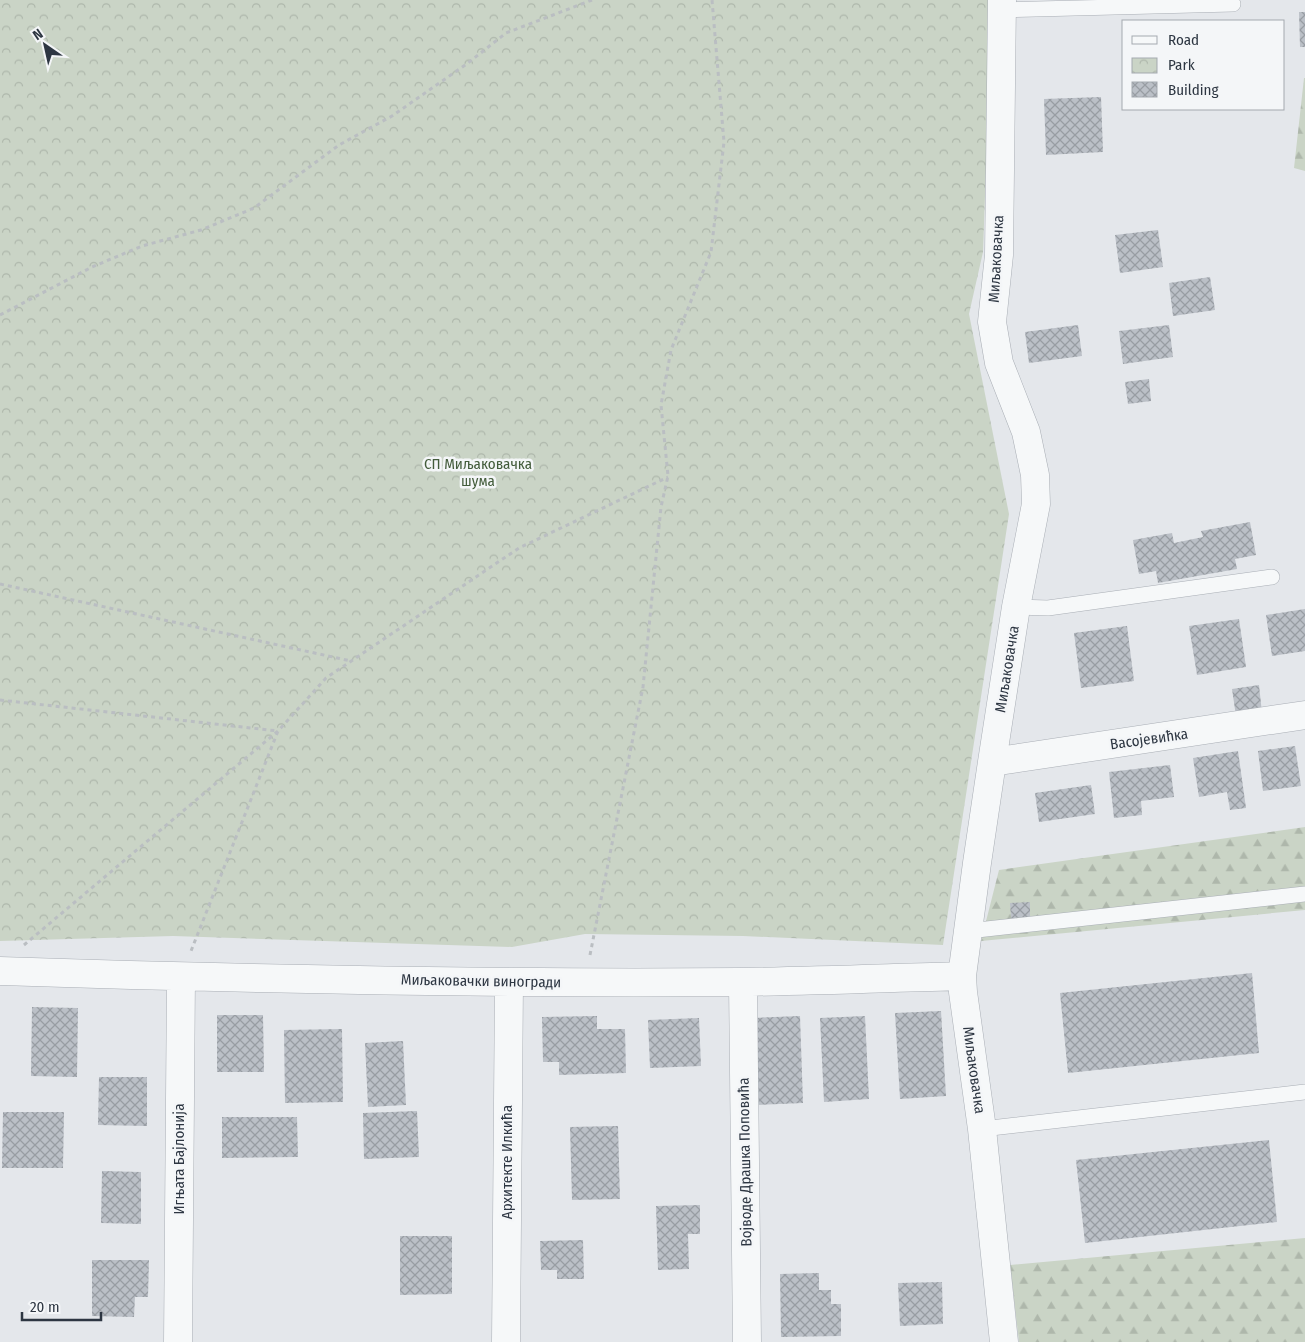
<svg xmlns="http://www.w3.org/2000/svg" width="1305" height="1342" viewBox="0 0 1305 1342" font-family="'Fira Sans Condensed',sans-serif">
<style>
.forest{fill:url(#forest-firs)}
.park{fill:url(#park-crowns)}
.building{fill:url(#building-cross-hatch)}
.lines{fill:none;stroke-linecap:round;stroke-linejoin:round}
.lane-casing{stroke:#a9aeb5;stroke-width:16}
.street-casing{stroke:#a9aeb5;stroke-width:29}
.path{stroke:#babec2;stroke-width:3;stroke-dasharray:4 4;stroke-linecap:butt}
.lane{stroke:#f6f8f9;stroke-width:15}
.street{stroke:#f6f8f9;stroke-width:28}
.labels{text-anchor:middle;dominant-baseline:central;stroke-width:5;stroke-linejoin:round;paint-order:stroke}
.street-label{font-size:15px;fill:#2d3642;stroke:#f4f6f8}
.park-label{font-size:15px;fill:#435c3b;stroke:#f4f6f8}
</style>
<defs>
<pattern id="forest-firs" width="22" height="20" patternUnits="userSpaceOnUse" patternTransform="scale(1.25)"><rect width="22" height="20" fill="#cad4c6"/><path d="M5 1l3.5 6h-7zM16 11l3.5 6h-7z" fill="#aeb7ab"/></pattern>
<pattern id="park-crowns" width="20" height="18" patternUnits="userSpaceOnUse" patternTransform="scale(1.25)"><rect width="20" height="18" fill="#cad4c6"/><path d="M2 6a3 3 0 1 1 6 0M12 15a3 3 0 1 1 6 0" fill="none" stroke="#aeb7ab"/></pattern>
<pattern id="building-cross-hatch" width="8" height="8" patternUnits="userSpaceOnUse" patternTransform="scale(1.25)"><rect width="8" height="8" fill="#bbc0c7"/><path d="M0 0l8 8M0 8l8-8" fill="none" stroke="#989da3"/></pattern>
</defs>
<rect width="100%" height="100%" fill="#e4e7eb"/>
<path class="forest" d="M1304,78H1305V171L1294,168Z
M1305,827V910L981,941L999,870Z
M1305,1238V1342H1019L1010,1265Z"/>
<path class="park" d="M0,0H992L983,252L969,314L1009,514L943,945L743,936L585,934L512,947L173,936L0,941Z"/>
<path class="building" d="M1299,12H1305V47H1300Z
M1101,97L1103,152L1046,155L1044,99Z
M1158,230L1163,267L1120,273L1115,235Z
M1210,277L1215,310L1173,316L1169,283Z
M1078,325L1082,356L1029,363L1025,332Z
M1169,325L1173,357L1123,364L1119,331Z
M1149,379L1151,401L1128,404L1125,382Z
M1250,522L1256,555L1235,559L1237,569L1158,583L1156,571L1139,574L1133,540L1172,533L1174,543L1203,537L1201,531Z
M1305,609V651L1272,656L1266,615Z
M1239,619L1246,667L1197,675L1189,626Z
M1127,626L1134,681L1081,688L1074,633Z
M1259,685L1262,713L1236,716L1232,689Z
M1295,746L1301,786L1263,791L1258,751Z
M1238,751L1246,808L1230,810L1227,792L1199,797L1193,758Z
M1170,765L1174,797L1141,801L1142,815L1114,818L1109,772Z
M1091,785L1095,814L1039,822L1035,793Z
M1030,902V917L1011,918L1010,903Z
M1252,973L1259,1053L1068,1073L1060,993Z
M32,1007L78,1008L77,1077L31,1076Z
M941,1011L946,1096L900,1099L895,1013Z
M217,1015H263L264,1072H217Z
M597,1016V1029H625L626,1073L559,1075V1062H543L542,1017Z
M800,1016L803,1103L755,1105L752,1018Z
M865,1016L869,1099L824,1102L820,1018Z
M699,1018L701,1066L650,1068L648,1020Z
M342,1029L343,1102L285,1103L284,1030Z
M403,1041L406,1105L368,1107L365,1043Z
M99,1077H147V1126L98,1125Z
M417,1111L419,1157L364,1159L363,1113Z
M3,1112H64L63,1168H2Z
M222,1117H297L298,1157L222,1158Z
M618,1126L620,1199L572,1200L570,1127Z
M1269,1140L1277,1222L1085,1243L1076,1160Z
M102,1171L141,1172V1224L101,1223Z
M700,1205V1234H688L689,1269L658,1270L656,1206Z
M400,1236H452V1294L400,1295Z
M583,1240L584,1279H557V1270H541L540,1241Z
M92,1260H149L148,1297H135L134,1317L92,1316Z
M819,1273V1290H831V1304H841V1336L781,1337L780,1274Z
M942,1282L943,1324L900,1326L898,1283Z"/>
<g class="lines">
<defs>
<path id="lane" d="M1001,10L1233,4
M1016,607L1048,608L1272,577
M968,931L1305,894
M982,1129L1305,1092"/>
<path id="street" d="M1002,0L999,255L992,322L999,363L1026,432L1035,475L1036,504L1016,607L992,762L977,863L962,976L963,992L982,1129L1004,1342
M992,762L1305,715
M0,971C247,979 493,984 740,982C814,981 888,978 962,976
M743,982L747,1342
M178,1342L181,977
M506,1342L509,982"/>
</defs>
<use href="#lane" class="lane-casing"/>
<use href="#street" class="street-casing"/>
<path class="path" d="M0,315L92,267L142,246L201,230L254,208L339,145L392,116L468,63L506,33L592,0
M0,584L351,661
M0,700L278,731L191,951
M24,945L278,731L326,678L519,548L668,477
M590,955L643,687L661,507L668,476L661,405L671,350L711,252L724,142L712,0"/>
<use href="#lane" class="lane"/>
<use href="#street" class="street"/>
</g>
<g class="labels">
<g class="street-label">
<text transform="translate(996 259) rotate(-87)">Миљаковачка</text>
<text transform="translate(1007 669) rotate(-81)">Миљаковачка</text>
<text transform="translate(1149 739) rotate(-8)">Васојевићка</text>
<text transform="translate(481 981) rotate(1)">Миљаковачки виногради</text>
<text transform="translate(974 1070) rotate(82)">Миљаковачка</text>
<text transform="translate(179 1159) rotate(-90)">Игњата Бајлонија</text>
<text transform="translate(507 1162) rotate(-90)">Архитекте Илкића</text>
<text transform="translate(745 1162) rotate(-91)">Војводе Драшка Поповића</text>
</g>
<g class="park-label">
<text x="478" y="464">СП Миљаковачка<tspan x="478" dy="17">шума</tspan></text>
</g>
</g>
<rect x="1122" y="20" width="162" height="90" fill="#f4f6f8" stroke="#a4a9af"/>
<rect x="1132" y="36" width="25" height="8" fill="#f6f8f9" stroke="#a4a9af"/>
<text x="1168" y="45" font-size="15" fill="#2d3642">Road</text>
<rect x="1132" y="58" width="25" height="15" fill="url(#park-crowns)" stroke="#a4a9af"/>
<text x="1168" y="70" font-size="15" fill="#2d3642">Park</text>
<rect x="1132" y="82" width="25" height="15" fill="url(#building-cross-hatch)" stroke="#a4a9af"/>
<text x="1168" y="95" font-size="15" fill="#2d3642">Building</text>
<g transform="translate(45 45) rotate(326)" stroke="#f4f6f8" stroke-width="4" paint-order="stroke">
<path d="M0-4L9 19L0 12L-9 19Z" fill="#2d3642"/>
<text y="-8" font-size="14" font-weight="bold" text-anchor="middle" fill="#2d3642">N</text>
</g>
<path d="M22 1312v8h79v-8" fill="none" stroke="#2d3642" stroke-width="2.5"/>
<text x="30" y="1312" font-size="15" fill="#2d3642" stroke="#f4f6f8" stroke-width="4" paint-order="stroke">20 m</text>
</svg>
